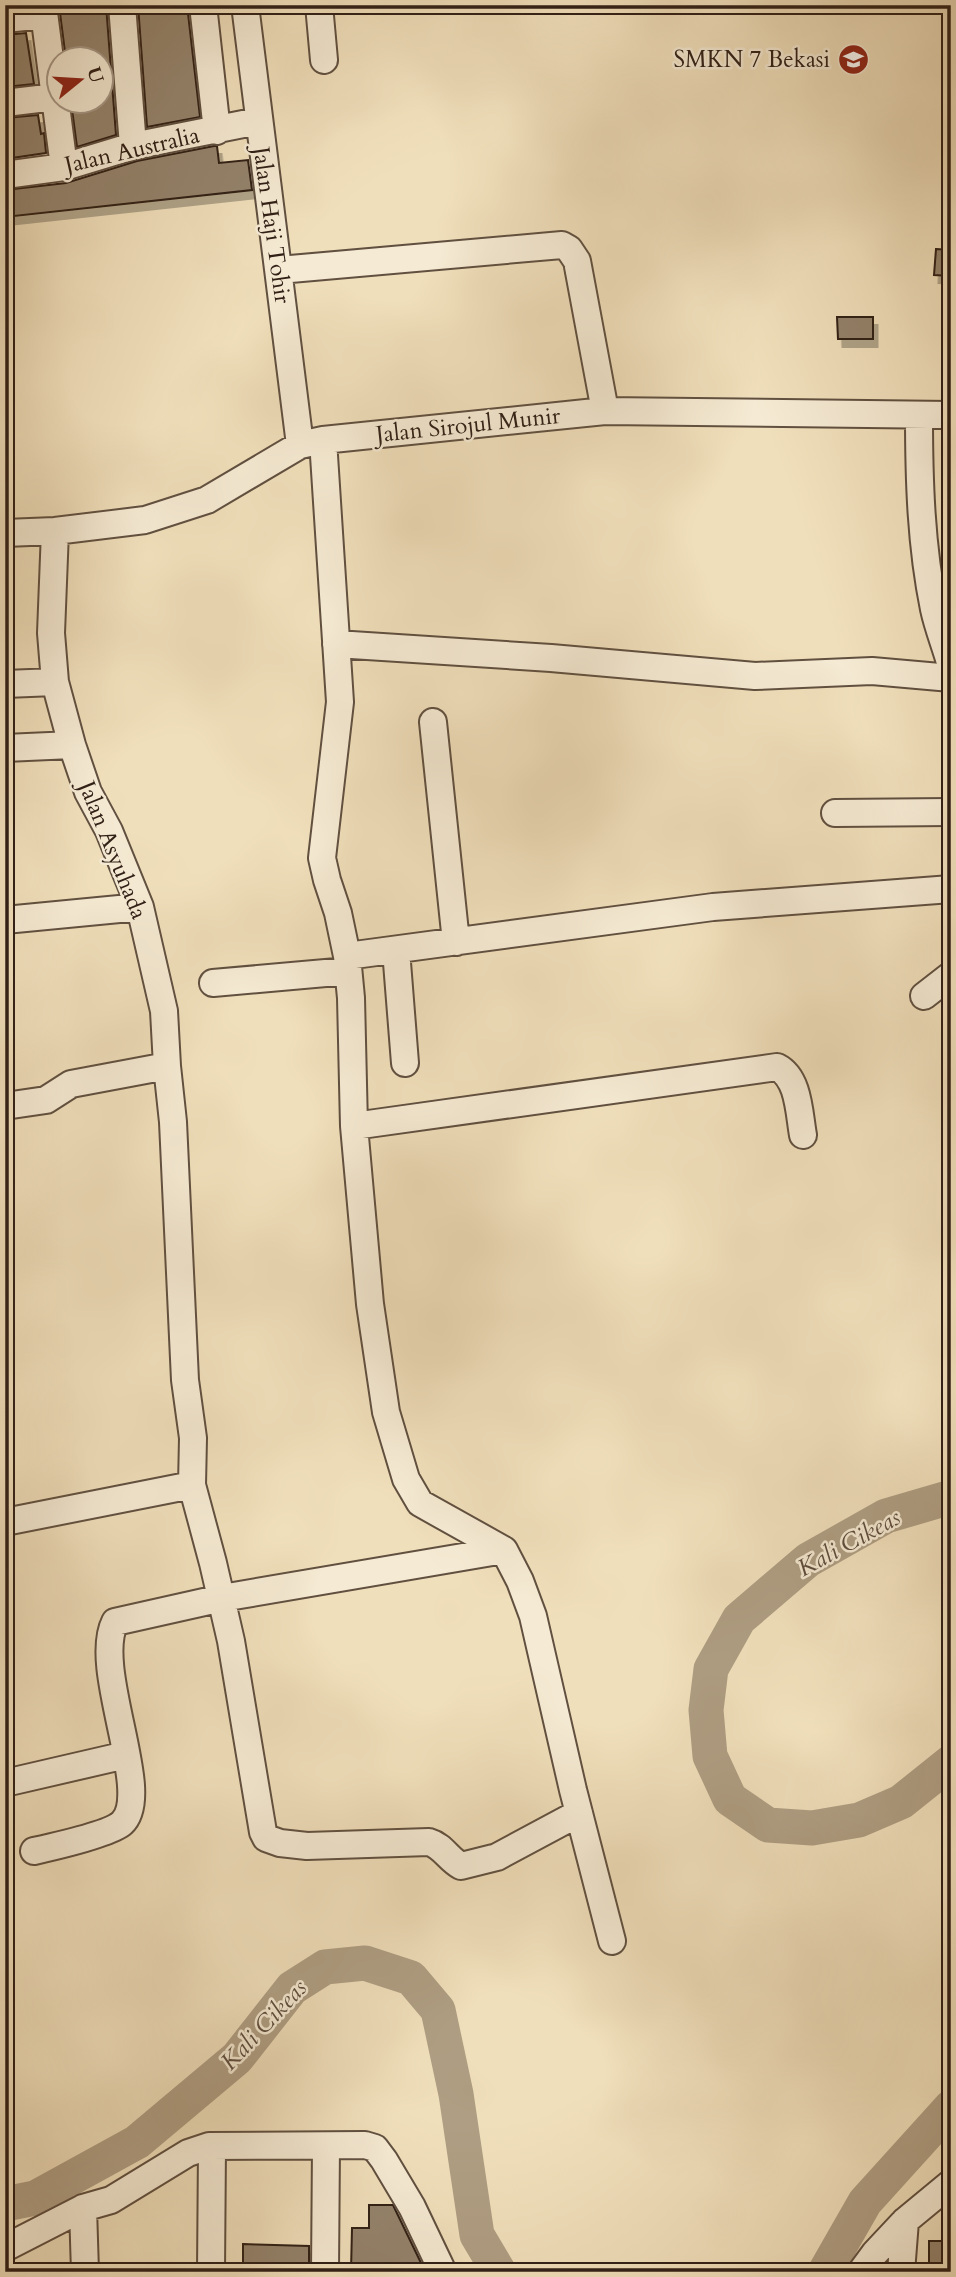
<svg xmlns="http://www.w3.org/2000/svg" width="956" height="2277" viewBox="0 0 956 2277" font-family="Cardo,serif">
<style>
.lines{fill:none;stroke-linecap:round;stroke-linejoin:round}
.river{stroke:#af9e83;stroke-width:35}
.building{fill:#94836c;stroke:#312017;stroke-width:2;filter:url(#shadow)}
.minor-casing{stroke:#615040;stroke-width:30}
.minor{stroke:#f5ead3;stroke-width:26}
.labels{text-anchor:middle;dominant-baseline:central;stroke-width:5;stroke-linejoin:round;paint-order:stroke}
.poi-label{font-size:23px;fill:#312017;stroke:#f5ead3;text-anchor:end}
.street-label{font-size:23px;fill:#312017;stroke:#f5ead3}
.water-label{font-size:24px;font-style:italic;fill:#5d4c3d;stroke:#f5ead3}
</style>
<defs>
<filter id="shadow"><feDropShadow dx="4.5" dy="8" stdDeviation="0" flood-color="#0004"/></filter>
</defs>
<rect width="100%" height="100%" fill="#f0dfbb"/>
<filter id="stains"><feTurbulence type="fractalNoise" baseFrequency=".00286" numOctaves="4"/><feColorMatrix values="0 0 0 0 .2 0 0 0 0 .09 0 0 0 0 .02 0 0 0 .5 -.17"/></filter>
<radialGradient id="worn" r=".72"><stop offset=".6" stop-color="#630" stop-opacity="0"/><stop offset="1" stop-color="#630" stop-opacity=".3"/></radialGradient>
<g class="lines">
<path class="river" d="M951,1497L886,1516L808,1560L739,1619L711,1669L706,1710L710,1756L730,1799L768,1825L812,1828L859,1820L901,1802L951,1762
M5,2204L35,2198L137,2142L237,2058L292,1988L325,1967L365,1963L411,1978L438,2010L456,2094L477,2235L499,2272
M825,2272L865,2202L951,2107"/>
</g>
<path class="building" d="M59,5H106L116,135L77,147L71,102H102V58L66,60Z
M138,5H187L200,117L147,127Z
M26,33L34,84L5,87V35Z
M38,115L41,134L44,133L46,153L5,159V118Z
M214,146H217L219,163L248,160L252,190L5,217V190L66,183L137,161Z
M936,249L951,250V276L934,275Z
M837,317H873V339H838Z
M369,2205H393L422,2265V2272L351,2271L352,2228H369Z
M929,2241H950V2272H929Z
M243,2244L309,2246V2272H243Z"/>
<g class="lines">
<defs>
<path id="minor" d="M43,5L64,167
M122,5L133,146
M203,5L217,131
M245,5L300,445
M319,5L324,60
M5,19L44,15
M5,103L55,97
M5,175L64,167L133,146L258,121
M279,270L562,245L569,249L577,261L605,411
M919,416C919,481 921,546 934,609C938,628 946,647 951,666
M323,440L340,702L322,858L327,880L338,913L347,956L351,998L354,1126L370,1304L386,1412L406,1479L420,1503L504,1550L520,1581L533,1616L573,1790L612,1941
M55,531L51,633L55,682L72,745L88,792L109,831L140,907L164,1011L167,1066L173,1122L185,1380L193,1438L192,1485L213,1563L231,1641L263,1832L266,1838L280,1843L307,1846L429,1842C443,1846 448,1859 461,1866L497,1857L579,1813
M5,533L55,531L145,520L207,500L300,445L323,440L605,411L951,415
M336,644L551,658L755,676L872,671L951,678
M5,684L55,682
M433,722L456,942
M5,748L72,745
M835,813L951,812
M5,920L140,907
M396,950L405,1063
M347,956L713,907L951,889
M213,983L348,971
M924,996L951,975
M5,1106L46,1100L71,1084L167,1066
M354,1126L777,1067C799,1078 799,1113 803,1135
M5,1522L192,1485
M5,1783L126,1755
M34,1851C52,1847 110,1834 122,1823C154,1794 91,1669 115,1622L222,1598L504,1550
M83,2208L85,2272
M5,2248L83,2208L111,2200L188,2153L209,2146L365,2145L375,2148L384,2160L412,2207L443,2272
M211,2272L212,2147
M325,2272L326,2146
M861,2272L875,2253L905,2221L951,2183
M901,2272L905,2221"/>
</defs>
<use href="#minor" class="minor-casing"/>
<use href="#minor" class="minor"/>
</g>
<defs>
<symbol id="school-disc" viewBox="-11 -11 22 22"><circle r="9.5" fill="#8f2418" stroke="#f5ead3"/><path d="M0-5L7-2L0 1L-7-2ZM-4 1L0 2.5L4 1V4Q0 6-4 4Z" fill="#fff"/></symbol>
</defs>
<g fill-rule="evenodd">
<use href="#school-disc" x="836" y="42" width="35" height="35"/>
</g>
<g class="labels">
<g class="poi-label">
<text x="830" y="59">SMKN 7 Bekasi</text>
</g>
<g class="street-label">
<text transform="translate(132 150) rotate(-13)">Jalan Australia</text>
<text transform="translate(272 225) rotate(82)">Jalan Haji Tohir</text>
<text transform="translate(468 425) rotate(-6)">Jalan Sirojul Munir</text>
<text transform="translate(113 850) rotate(68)">Jalan Asyuhada</text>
</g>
<g class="water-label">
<text transform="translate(849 1543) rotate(-29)">Kali Cikeas</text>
<text transform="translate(264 2025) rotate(-47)">Kali Cikeas</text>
</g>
</g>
<rect width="956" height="2277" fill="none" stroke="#f0dfbb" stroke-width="28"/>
<rect x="7" y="7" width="942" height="2263" fill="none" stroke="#312017" stroke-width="3.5"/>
<rect x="14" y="14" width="928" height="2249" fill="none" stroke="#312017" stroke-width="2"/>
<g transform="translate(80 80) rotate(72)"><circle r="33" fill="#f5ead3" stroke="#a79988" stroke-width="2"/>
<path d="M0-5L12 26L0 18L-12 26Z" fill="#8f2418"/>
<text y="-10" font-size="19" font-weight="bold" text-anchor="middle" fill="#312017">U</text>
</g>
<rect width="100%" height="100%" filter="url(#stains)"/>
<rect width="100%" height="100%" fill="url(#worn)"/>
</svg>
